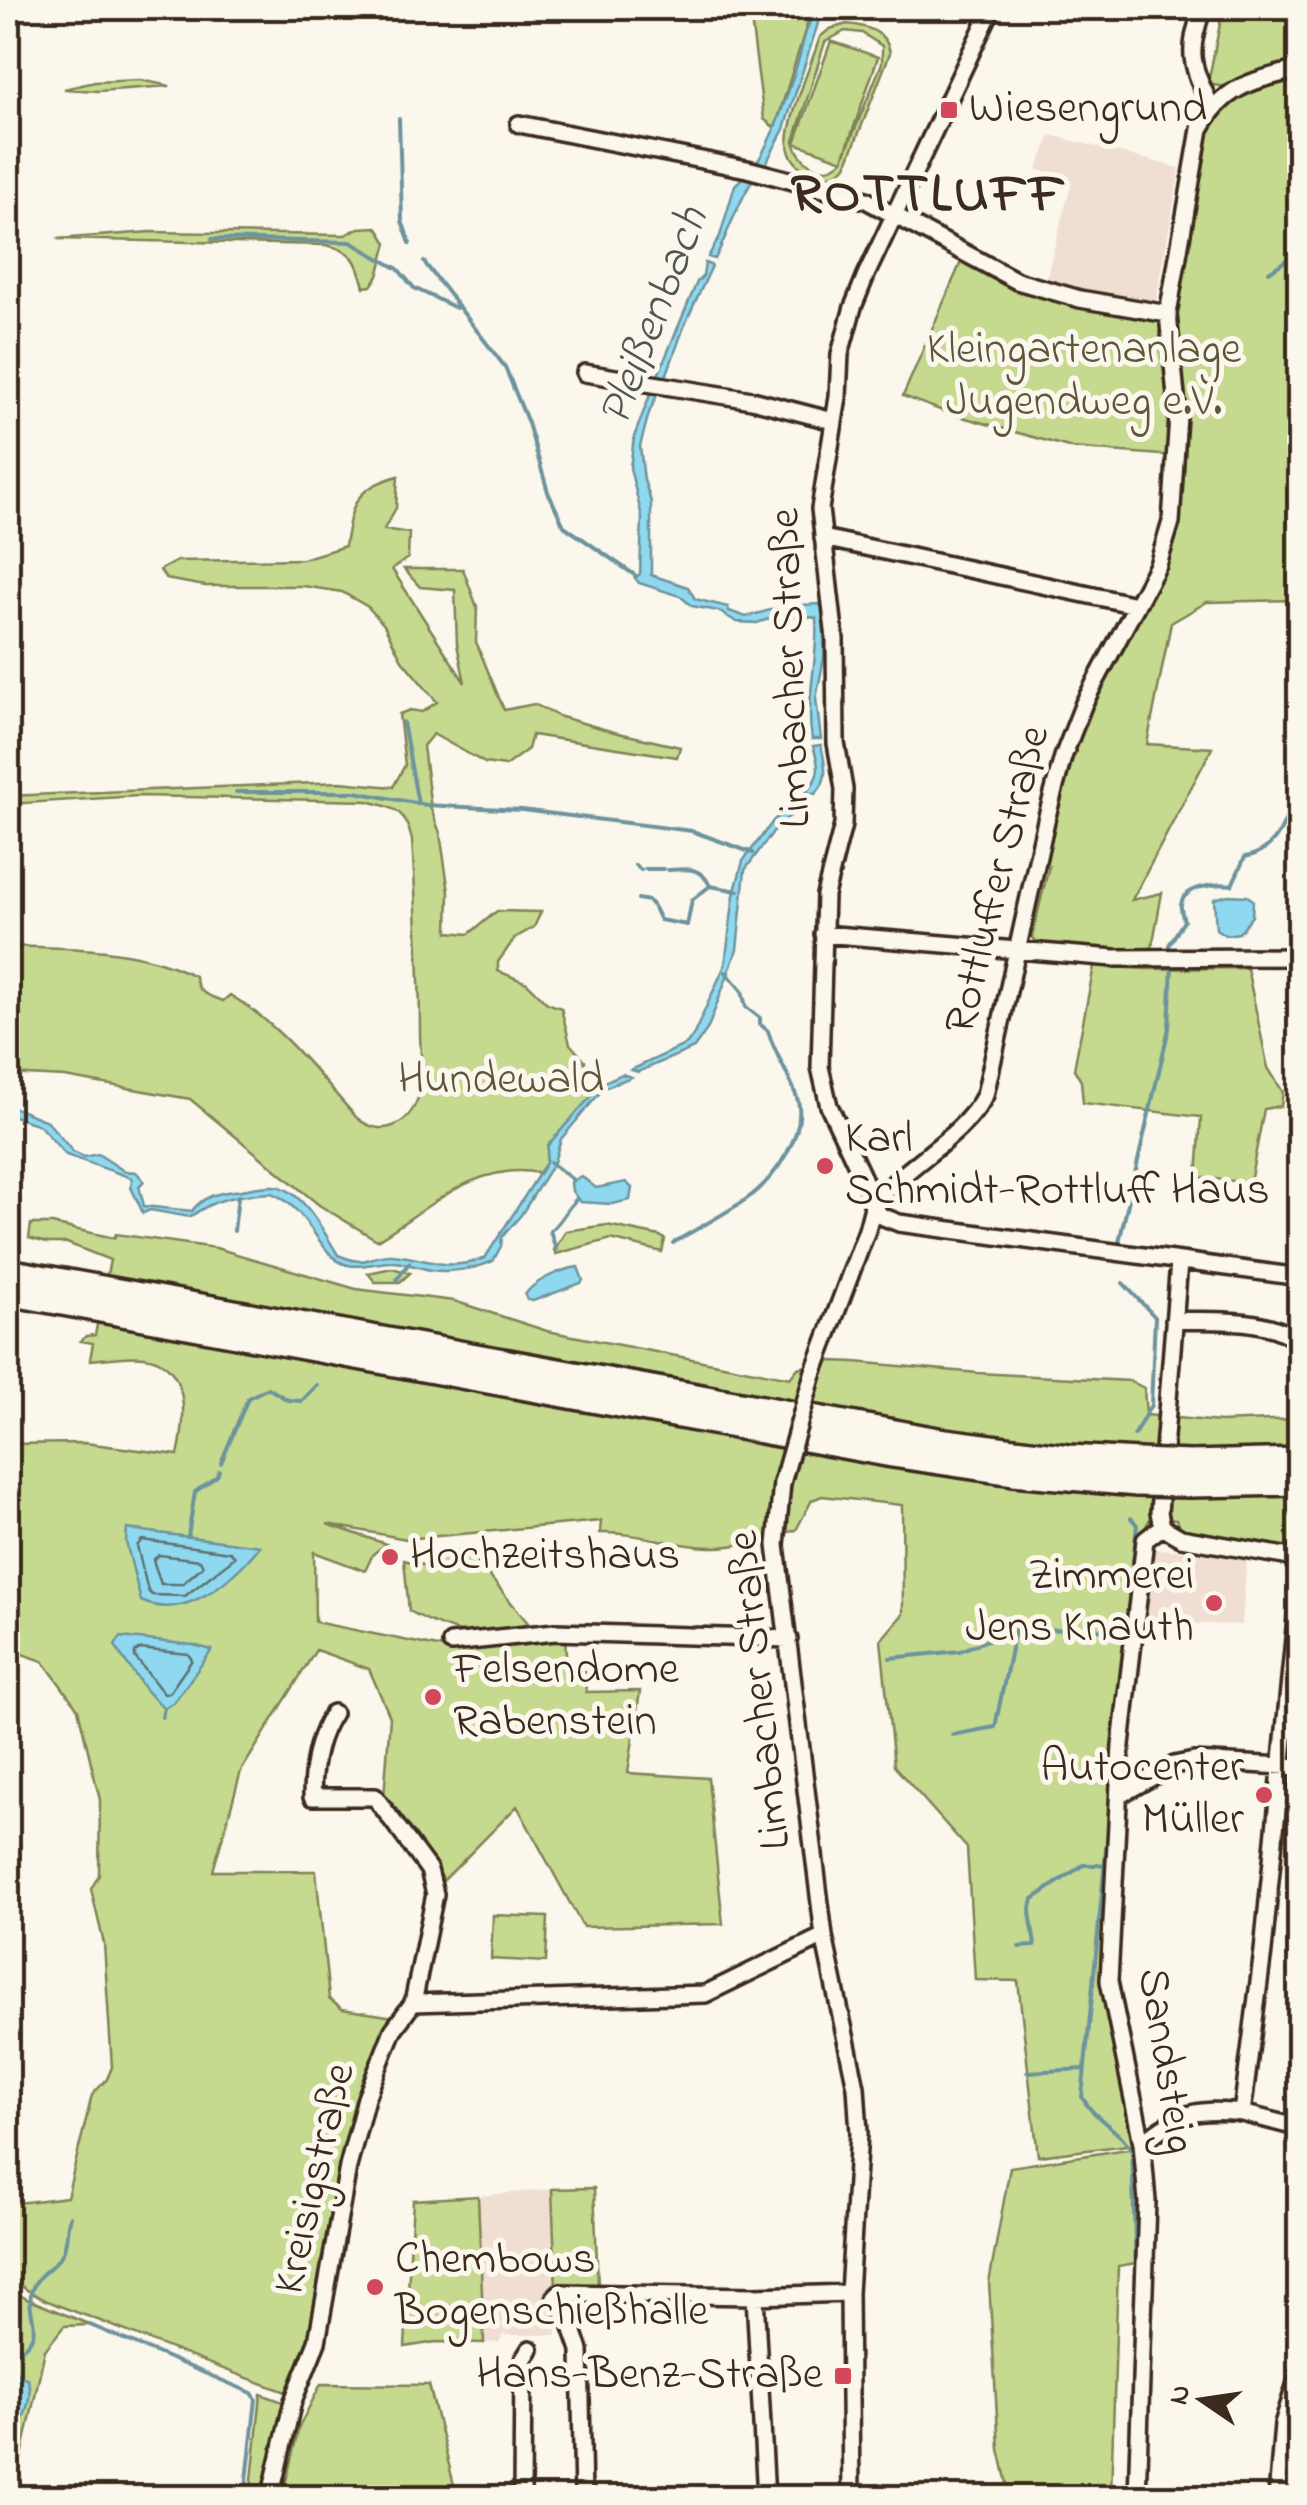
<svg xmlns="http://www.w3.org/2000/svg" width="1307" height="2505" viewBox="0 0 1307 2505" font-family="'Indie Flower',sans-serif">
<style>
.built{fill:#f1ded2}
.green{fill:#c5da8f;stroke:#808256;stroke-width:2.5;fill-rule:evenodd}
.water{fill:#8fd9f0;stroke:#6d939c;stroke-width:2.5}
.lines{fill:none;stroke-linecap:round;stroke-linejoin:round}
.shore{stroke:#5d7072;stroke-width:2.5}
.stream{stroke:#6d939c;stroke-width:4}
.minor-casing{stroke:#3b2a1e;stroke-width:22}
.highway-casing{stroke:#3b2a1e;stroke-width:32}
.minor{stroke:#fbf7ec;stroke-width:15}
.highway{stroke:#fbf7ec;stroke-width:25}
.minor-bridge-casing{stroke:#3b2a1e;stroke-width:22;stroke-linecap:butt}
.highway-bridge-casing{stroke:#3b2a1e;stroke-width:32;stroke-linecap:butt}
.minor-bridge{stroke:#fbf7ec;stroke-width:15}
.highway-bridge{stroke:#fbf7ec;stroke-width:25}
.poi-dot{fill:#d1495b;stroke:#fbf7ec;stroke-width:4}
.labels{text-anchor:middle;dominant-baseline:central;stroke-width:10;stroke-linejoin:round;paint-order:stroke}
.poi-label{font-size:45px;fill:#3b2a1e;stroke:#fbf7ec;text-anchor:start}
.park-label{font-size:45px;fill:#5e563a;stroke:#fbf7ec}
.street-label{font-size:45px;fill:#3b2a1e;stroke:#fbf7ec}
.water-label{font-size:48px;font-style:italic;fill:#505652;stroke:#fbf7ec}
.district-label{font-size:55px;font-weight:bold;letter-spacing:2.5px;fill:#3b2a1e;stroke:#fbf7ec}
</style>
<rect width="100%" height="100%" fill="#fbf7ec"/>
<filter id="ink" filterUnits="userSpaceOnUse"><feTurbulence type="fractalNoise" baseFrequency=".01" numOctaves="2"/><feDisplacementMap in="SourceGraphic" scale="20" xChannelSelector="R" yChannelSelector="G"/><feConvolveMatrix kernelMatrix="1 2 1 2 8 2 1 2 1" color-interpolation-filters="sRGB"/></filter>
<g filter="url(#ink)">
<path class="built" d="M1051,135L1180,168L1155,308L1045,283L1072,181L1037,169Z
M1145,1548L1247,1556L1242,1625L1137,1622Z
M552,2189L557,2335H503L499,2342L484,2343L478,2196Z
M1291,2434L1299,2437V2497L1282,2498L1285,2437Z"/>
<path class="green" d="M723,8H818L808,21L775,128L764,119L751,20Z
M1217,8H1299V64L1227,87L1213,85L1209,78L1222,14Z
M847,24C866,26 887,31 890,53L846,166C828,188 788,170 788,143C789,115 811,65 820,37L830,29ZM845,31L862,33L882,46V63L843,159L878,57L831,41L795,143L843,160C824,180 799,163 794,141L825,42Z
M1299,74V600L1207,602L1171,623L1147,744L1212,748L1132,900L1162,893L1151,953L1108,952L1039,944L1032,937L1049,866L1044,867L1062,755L1168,547L1173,314L1208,125L1233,94Z
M140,80L170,86L98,91L64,89L95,82Z
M377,227L387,243L378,276L371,286L364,287C357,260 354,251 326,245L57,239L150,232L345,235L359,228Z
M964,255L1012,282L1159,316L1172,418L1173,456L1072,448L948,413L903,396Z
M398,476L396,508L384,529L409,533L408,558L392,569L465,683L457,644L455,590L420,587L404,569H463L477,607L476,642L504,710L534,704L558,716L614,732L680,747L677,757L532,735L528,749L505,766L485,763L433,734L423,746L431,809L440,833L449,892L448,932L469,934L497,911L541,912L534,927L515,938L498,962V971L527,983L547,1003L561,1008L570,1044L585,1061L592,1096L548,1145L546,1163L539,1173C476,1160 426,1211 377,1240L319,1205L190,1099L65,1077L8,1074V946C72,949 136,946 195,976C197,993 207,995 223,1001L230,995C281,1025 317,1074 357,1118C382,1139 411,1125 419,1094C424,1074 420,1052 420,1032C420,968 416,904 412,840C404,808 396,809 367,801L139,796L8,804V796L340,782L393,787L405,765L399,714L410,710L422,712L437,702L402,660L384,625L368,607L342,592L303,586H205L166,579L160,570L177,561L303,559L345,546C352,503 354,489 398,476Z
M1094,966L1145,969L1247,968L1268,1068L1283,1092L1281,1106L1264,1109L1250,1183L1197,1177L1201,1117L1083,1103L1081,1081L1074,1069Z
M31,1224H52L114,1238L116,1234L216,1248L356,1289L454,1301L547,1331L790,1378L798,1368L831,1361L855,1362L978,1373L1130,1381L1144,1388L1146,1415L1220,1422L1299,1419V1540L1291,1550L1192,1535L1181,1528L1176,1519L1151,1517L1139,1539L1125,1629L1108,1985L1136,2144L1038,2156L1018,1981L975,1980L967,1848L894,1766L881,1640L903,1614L902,1505L822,1496L812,1500L796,1530C770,1538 738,1548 710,1547C673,1546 637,1532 600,1533L601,1521L406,1539L327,1524L386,1544L373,1554L365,1571L314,1552L315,1622L443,1648L565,1636L567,1672L585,1671L586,1692L640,1691L628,1773L708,1778L723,1924L583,1927L517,1806L444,1880L384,1797L390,1717L369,1669L316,1650L241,1771L213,1871H316L329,1999L342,2009L394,2017L363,2096L315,2342L292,2394C228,2372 166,2347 103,2322C74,2310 27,2299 8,2273V2204L67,2197L92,2095L107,2079L112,2067L104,1944L91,1889L99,1875L100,1800L78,1709L43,1661L8,1649V1444L85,1443L178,1455C184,1428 190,1382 162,1363C145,1351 110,1359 90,1360L93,1343L81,1341L86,1336L95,1335L110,1260L67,1243H47L29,1238Z
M607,1225L660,1236L665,1239L662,1252L611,1239L556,1254L554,1250L566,1231Z
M392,1268L410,1273L400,1282H375L368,1273Z
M468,1550L533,1629C475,1636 462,1639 409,1611L404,1560L426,1566L423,1553Z
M493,1915L548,1917L546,1962L491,1959Z
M1134,2148L1139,2201L1137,2263L1118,2266L1111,2497H1010L999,2449L989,2283L1010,2167Z
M594,2188L598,2287L556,2288L552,2189Z
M478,2196L484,2343L436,2342L405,2347L413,2200Z
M8,2288L27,2299L91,2325L64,2326L45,2350L13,2497H8Z
M321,2384L429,2385L457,2497H282L299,2427Z
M261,2394L286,2403L265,2497L250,2498Z"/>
<path class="water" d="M818,8H823L784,129L763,169L755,166C774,135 785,103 796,68C803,47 805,25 818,8Z
M746,174L755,176C738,202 729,231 715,259L708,257L720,236L735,185Z
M705,263L712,266L685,324L664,382L656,380L697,282L703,276Z
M653,387L660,388L649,413L640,446L644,480L651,502V575L688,587L695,599L728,607L729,611L746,617L784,606L819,604L824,609V658L816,699L821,739H812C805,697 819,659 816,618L798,616L775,617L757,623L737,622L718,611L692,606L680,596L639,583L635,578L640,574L642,517L630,468L634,437Z
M821,745C825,763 830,780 815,794L806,792C821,776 820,766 813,746Z
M799,800L809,802L778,825L745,870L737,950L708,1028L694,1048L638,1072L631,1070L687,1044L694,1034L725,965L734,895L743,861L774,820Z
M1228,895L1247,896L1253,900L1252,916L1239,933L1225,935L1216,929L1214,899Z
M622,1074L631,1077L604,1088L561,1139L554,1162L521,1215L502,1237L501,1246L493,1261C475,1269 450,1273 431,1270C418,1268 405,1262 392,1262C370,1262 350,1274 332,1256C312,1235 301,1205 272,1193C240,1195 216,1197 190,1217L150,1210L143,1213L131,1187L132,1178L66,1155L39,1125L8,1114V1105L47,1121L73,1152L84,1157L98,1154L124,1171L136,1172L144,1181L139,1186L144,1206L192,1211C202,1197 217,1193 234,1191C246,1190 261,1185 274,1186C302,1188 325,1234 338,1255C371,1269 366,1254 392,1255C429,1258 446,1273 485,1258L546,1163L548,1145L604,1082Z
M581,1176L596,1188L626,1182L632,1188L630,1200L612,1204L580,1202L572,1191L571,1182Z
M578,1267L583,1280L581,1283L533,1301L527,1300L525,1295C533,1281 562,1269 578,1267Z
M127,1529L260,1546C232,1580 186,1622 141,1601L126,1542Z
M121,1637L193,1645L212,1650L174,1702L164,1708L147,1692L119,1652L115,1645Z
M12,2375L27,2378C33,2392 27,2414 19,2425L8,2417V2383Z"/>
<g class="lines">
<path class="shore" d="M142,1540L230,1552L235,1557L185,1596L152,1595L148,1591L137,1546Z
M159,1555L200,1560L203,1566L182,1584H161L153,1560Z
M140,1649L188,1654L192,1660L169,1693L164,1694L135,1657V1652Z"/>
<path class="stream" d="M399,119L402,221L410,243
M212,239L351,242L398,269L414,288L456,308
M424,262L505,367L528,423L548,492L564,526L636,576
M1269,272L1300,251
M403,722L418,804
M236,792H355L426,805L522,810L692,831L753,853
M635,865L641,870
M645,869H663
M668,870C687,869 701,866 710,886L738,891
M638,899L649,901L652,905
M654,908L660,920L687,925L692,900L710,886
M1170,951L1169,945L1184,921C1183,916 1180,910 1181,905C1183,886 1218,883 1232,885L1245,857C1288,850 1294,793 1300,758
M550,1162L573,1180
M234,1231L238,1196
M1119,1242L1169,1028L1172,965
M673,1243C699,1227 728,1213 752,1195C776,1176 806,1133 798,1101C791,1077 775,1055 768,1031L760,1024V1018L746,1007L742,991L726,972
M556,1249L550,1231C563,1220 566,1208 577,1199
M397,1279L409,1263
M1123,1283L1155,1317L1151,1405L1134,1435
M221,1463L248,1398L268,1388L288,1400L302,1401L317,1385
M188,1536L195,1492L217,1476L219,1471
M890,1658L960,1651L988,1640L1012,1638
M1119,1696L1137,1525L1131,1518
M162,1717L164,1708
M952,1735L995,1727L1015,1630L1125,1629
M1110,1810L1082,2097C1093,2119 1119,2129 1132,2150L1136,2272L1128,2498
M1019,1947L1035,1946L1030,1912L1033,1899L1083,1865H1103
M1027,2072L1084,2069
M90,2325L252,2393L256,2399L245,2498
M18,2375L13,2367L15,2354C50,2332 24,2317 32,2290C37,2273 53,2269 62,2254C68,2244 66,2228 70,2216"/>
<defs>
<path id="minor" d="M1203,8C1186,53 1191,65 1212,108
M519,124L747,169L866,200L1017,281L1080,299L1168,314
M585,373L752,400L833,421
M823,538L1136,605
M823,934L1114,958L1300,957
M873,1207C902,1165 962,1140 985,1095L1047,816L1063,757L1084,703L1158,565L1171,522L1178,416L1168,314L1200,129C1225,85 1252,81 1300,69
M873,1207L881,1216L899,1223L1300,1277
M1179,1262L1159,1512L1162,1527L1181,1538L1290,1557L1300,1571
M1174,1320C1211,1322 1275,1315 1300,1345
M813,1374L867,1230L873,1207L867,1187L829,1106L820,1067L825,895L843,825L844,789L836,743L835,639L820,509L838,397L840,354L853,307L866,275L992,8
M782,1483L776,1545L824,1936L856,2087L859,2133L849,2293L851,2498
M1300,1578L1263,1951L1242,2113L1300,2128
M451,1643L555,1632L789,1639
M1120,1795L1174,1765L1194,1761L1300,1767
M413,2003L705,1994L824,1936
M1142,2143C1180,2113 1193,2108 1242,2113
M755,2296L766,2498
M270,2498L293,2401L317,2342L348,2167L366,2098L393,2030L413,2003L435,1894L429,1870L375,1797H312C312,1769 317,1737 333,1713
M522,2498L523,2360L530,2349
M583,2498L580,2350L571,2324L555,2297L559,2293L755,2296L849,2293
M1137,2498L1147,2201L1142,2143L1109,1981L1121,1745L1145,1540L1162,1527
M1277,2498L1283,2424L1300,2370"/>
<path id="highway" d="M8,1272L938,1441L1069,1458L1138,1462
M8,1292L892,1454L1013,1472L1137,1483
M1191,1464L1300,1461
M1190,1484L1300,1482"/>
</defs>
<use href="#minor" class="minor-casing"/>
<use href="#highway" class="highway-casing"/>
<use href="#minor" class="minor"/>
<use href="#highway" class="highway"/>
<defs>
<path id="minor-bridge" d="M782,1483L813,1374"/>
<path id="highway-bridge" d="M1138,1462L1191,1464
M1137,1483L1190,1484"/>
</defs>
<use href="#minor-bridge" class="minor-bridge-casing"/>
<use href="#highway-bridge" class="highway-bridge-casing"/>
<use href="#minor-bridge" class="minor-bridge"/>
<use href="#highway-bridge" class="highway-bridge"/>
</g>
</g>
<g class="poi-dot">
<rect x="939" y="100" width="20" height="20" rx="5"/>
<circle cx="825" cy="1166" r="10"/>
<circle cx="390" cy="1557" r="10"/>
<circle cx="1214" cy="1603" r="10"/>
<circle cx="433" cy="1697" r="10"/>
<circle cx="1264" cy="1795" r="10"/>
<circle cx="375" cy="2287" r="10"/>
<rect x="833" y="2366" width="20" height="20" rx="5"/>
</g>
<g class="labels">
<g class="poi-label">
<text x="969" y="110">Wiesengrund</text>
<text x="845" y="1140">Karl<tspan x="845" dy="52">Schmidt-Rottluff Haus</tspan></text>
<text x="410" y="1557">Hochzeitshaus</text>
<text x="1194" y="1577" text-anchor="end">Zimmerei<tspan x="1194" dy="52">Jens Knauth</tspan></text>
<text x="453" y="1671">Felsendome<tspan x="453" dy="52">Rabenstein</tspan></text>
<text x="1244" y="1769" text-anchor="end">Autocenter<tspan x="1244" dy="52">Müller</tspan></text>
<text x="395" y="2261">Chembows<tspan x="395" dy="52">Bogenschießhalle</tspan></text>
<text x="823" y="2376" text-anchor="end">Hans-Benz-Straße</text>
</g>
<g class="park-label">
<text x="1084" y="351">Kleingartenanlage<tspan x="1084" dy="52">Jugendweg e.V.</tspan></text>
<text x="501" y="1081">Hundewald</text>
</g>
<g class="street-label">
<text transform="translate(792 668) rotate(-92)">Limbacher Straße</text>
<text transform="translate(999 880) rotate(-76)">Rottluffer Straße</text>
<text transform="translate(761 1690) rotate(-96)">Limbacher Straße</text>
<text transform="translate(1165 2061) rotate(81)">Sandsteig</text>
<text transform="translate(316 2179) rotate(-77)">Kreisigstraße</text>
</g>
<g class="water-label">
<text transform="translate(655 317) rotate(-69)">Pleißenbach</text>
</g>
<g class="district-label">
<text x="929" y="197">ROTTLUFF</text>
</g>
</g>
<rect width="1307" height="2505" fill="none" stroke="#fbf7ec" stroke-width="40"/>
<rect x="20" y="20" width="1267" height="2465" fill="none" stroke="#3b2a1e" stroke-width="4" filter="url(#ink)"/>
<g transform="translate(1202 2400) rotate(283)" stroke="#fbf7ec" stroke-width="8" paint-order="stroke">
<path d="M0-8L18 38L0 25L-18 38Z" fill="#3b2a1e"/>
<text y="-15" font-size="28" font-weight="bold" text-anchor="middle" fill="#3b2a1e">N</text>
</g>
</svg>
